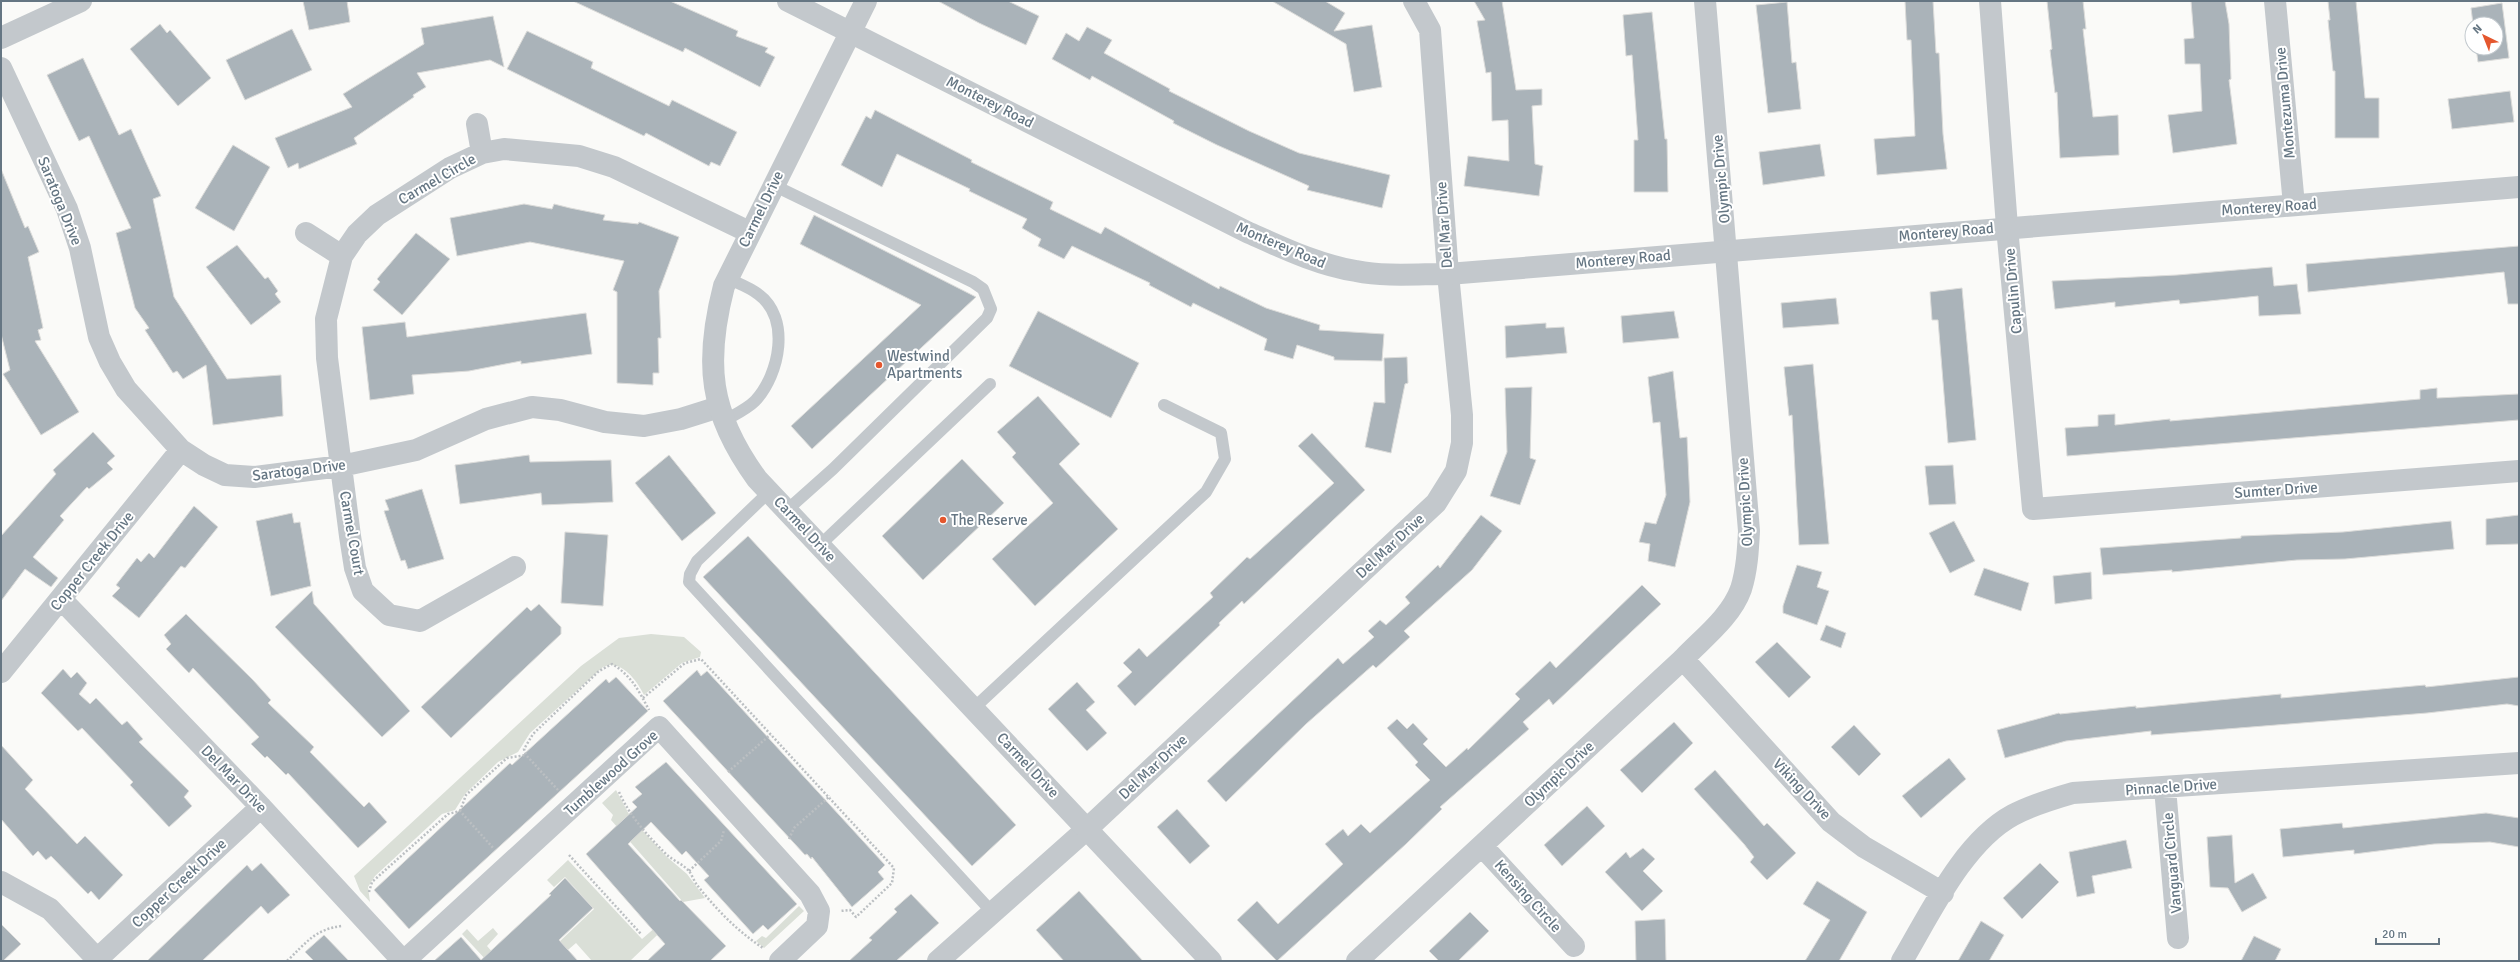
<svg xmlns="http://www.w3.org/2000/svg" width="2520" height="962" viewBox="0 0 2520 962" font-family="Signika,sans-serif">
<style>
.green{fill:#dadfd7}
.building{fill:#aab3b9;stroke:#dcdcda}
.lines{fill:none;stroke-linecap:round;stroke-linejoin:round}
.path{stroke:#bbbfc2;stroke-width:2.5;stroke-dasharray:2 2;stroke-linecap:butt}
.service{stroke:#c3c8cc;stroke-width:12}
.minor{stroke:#c3c8cc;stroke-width:22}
.tertiary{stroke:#c3c8cc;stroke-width:22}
.poi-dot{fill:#e4572e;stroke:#fff;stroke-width:1.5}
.labels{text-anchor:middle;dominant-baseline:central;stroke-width:4;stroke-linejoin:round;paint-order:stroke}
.street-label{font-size:15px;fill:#657683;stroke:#fff}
.poi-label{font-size:15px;fill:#657683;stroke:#fff;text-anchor:start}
</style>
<rect width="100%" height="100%" fill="#fafaf8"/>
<path class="green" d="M651,634L684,637L701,652L700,657L682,663L644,695C637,680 620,658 603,667L530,733L518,752L498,762L465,794L455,810L442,814L375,876L368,887L370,902L360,891L354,876L581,666L619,638Z
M616,790L631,818L667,857L687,874L705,898L683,902L611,820L613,815L602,803Z
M568,860L642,939L672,913L676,917L630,961H592L576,943L555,961H539L594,909L565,877L554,887L547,880Z
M799,906L804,911L764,948L756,941L762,936L766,938Z
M493,928L498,934L487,946L500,961H487L462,934L467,929L478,941Z"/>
<path class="building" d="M303,1H347L350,22L309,30Z
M573,1H670L738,31L736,36L768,48L765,52L775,57L760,87L685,48L683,52Z
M938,1H1008L1039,16L1026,45L979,23Z
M1272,1H1325L1345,13L1334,31L1372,25L1382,87L1354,92L1346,44Z
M1474,1H1502L1516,90L1542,89V105L1532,106L1535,164L1543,166L1539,196L1464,186L1468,156L1509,161L1508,120L1492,121L1491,72L1486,73L1477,21L1485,20Z
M1905,1H1933L1936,53H1939L1943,134L1947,169L1877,175L1874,139L1915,136L1911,40H1907Z
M2047,1H2083L2086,29H2083L2093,117L2118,115L2119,155L2060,158L2057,92L2055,93L2050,50L2052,49Z
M2191,1H2225L2229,24L2231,79L2229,80L2237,144L2173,153L2168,115L2202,111L2200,64H2185L2184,39L2194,38Z
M2328,1H2356L2365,98H2379V138H2335V71H2333L2328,20H2330Z
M1787,2L1792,63L1796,62L1801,109L1768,113L1756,5Z
M2502,3L2509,58L2478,62L2476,48H2496V24H2473L2471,8Z
M1652,12L1665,139H1667L1668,192H1634V140H1638L1632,55L1626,56L1623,15Z
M493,16L504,67L490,60L417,73L426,87L413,95L414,97L354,138L357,144L299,169L298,163L288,168L275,138L352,107L343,94L424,44L421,28Z
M160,24L167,33L170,30L211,78L178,106L130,49Z
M1087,27L1112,40L1104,53L1170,89L1169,91L1249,131L1299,153L1390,175L1382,208L1307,190L1309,186L1217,145L1173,123L1174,121L1092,76L1090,80L1052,59L1066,33L1079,41Z
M292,29L312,70L245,100L226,60Z
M527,31L593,62L591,68L669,106L672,100L737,132L720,166L711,162L709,166L646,133L644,136L507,69Z
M83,58L119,135L131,129L161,196L153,199L174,297L227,379L281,375L283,416L213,425L206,365L183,379L177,371L173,373L145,330L149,328L135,308L116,233L131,228L89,136L79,141L47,75Z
M2510,91L2514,122L2452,129L2448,99Z
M875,110L972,160L971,162L1053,202L1050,209L1101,234L1105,227L1219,289L1220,286L1266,308L1320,325L1319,330L1384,334L1382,361L1334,360V357L1297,345L1293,359L1264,350L1267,339L1193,303L1191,307L1149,285L1150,283L1072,246L1064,259L1038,246L1041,239L1022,228L1027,219L969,191L970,189L897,154L882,187L841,165L866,116L871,119Z
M1820,144L1825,176L1763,185L1759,152Z
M233,145L270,167L234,231L195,208Z
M1,169L25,228L28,226L39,252L28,257L43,328L38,330L41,340L35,341L79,412L41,435L3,374L10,370L1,334Z
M524,204L552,209L554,204L570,208L605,215L603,220L638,224L639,222L679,237L659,291L661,338H658L659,373H653V385L617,383V292L613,290L624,261L530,242L457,256L450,218Z
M814,215L976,297L812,449L791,426L921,305L800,244Z
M416,233L450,259L402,315L373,290L380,282L377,279Z
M237,245L265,279L268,277L278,291L275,294L281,302L251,325L206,267Z
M2519,246V304H2508L2504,272L2308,292L2306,264Z
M2272,267L2274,286L2297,284L2301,314L2259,316L2258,296L2180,304L2179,300L2115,307V302L2055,309L2052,281L2177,275Z
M1962,288L1976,440L1948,443L1938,320H1932L1930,292Z
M1836,298L1839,324L1783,328L1781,303Z
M1038,311L1139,363L1111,418L1009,366Z
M1674,311L1679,338L1623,343L1621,316Z
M586,313L592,354L521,364V361L469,371L412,375L414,394L370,400L362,327L405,322L407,337Z
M1546,323V328L1564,327L1567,353L1506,358L1505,326Z
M1407,357L1408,383L1405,384L1391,453L1365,447L1374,402L1385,403L1384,358Z
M1813,364L1829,544L1799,545L1792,415L1789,416L1784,367Z
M1673,371L1680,438L1687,437L1690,502L1675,567L1648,561L1650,544L1639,542L1645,522L1656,524L1666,495L1660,422L1653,423L1648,377Z
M1532,387L1530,458L1536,460L1520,505L1490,496L1507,452L1505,388Z
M2437,388V398L2519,394V420L2067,456L2065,428L2098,426V415L2115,414V425L2170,419V421L2420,399V390Z
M1038,396L1080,444L1059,464L1118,529L1035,606L992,559L1053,503L1012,457L1016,453L997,432Z
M93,432L115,456L107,463L113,469L89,489L87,487L60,516L64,520L33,557L58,578L51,587L25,569L1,601V536L56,474L53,470Z
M1312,433L1365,490L1244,604L1242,601L1219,623L1220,625L1135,706L1117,686L1132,672L1123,663L1139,648L1147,657L1213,597L1210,593L1247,557L1250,559L1334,483L1298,446Z
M529,455L530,462L611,460L613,502L542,505L541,493L460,504L455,465Z
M669,455L716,513L682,541L635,483Z
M962,459L1004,503L923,580L882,536Z
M1953,465L1956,504L1929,505L1925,466Z
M422,489L444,559L408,569L405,560L401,561L395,544L384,511L389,510L385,500Z
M194,506L218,527L185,568L181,566L139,618L112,596L120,588L116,585L137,558L141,562L149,553L154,558Z
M292,513L294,523L300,522L311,586L271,596L256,521Z
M1481,515L1502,531L1472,570L1404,631L1410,637L1376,668L1373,665L1306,724L1226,802L1207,781L1338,658L1343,664L1374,637L1368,631L1380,620L1386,625L1410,603L1405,597L1438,565L1440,568Z
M2519,515V544L2486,545V519Z
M1954,521L1975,561L1950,573L1929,533Z
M2451,521L2454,549L2345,559L2297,560L2172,572V570L2103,575L2100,548L2241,538V536L2343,532Z
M565,532L608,535L603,606L561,603Z
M748,536L1016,825L972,866L703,577Z
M1797,565L1822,572L1817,587L1829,591L1817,625L1783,613V606Z
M1984,568L2029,583L2021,611L1974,595Z
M2091,572L2092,599L2055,604L2053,576Z
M1642,585L1661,604L1553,705L1549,699L1523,722L1529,729L1440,807L1442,809L1406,844L1277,961L1237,920L1257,901L1278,924L1343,864L1325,844L1343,829L1348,836L1361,824L1370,833L1430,780L1415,765L1418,762L1387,728L1397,719L1407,729L1413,723L1428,739L1423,744L1446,767L1467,748L1468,750L1520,699L1515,694L1550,661L1556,668Z
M312,591L314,604L410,711L382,737L275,627Z
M539,604L561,627V634L451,738L421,707L527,607L531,611Z
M186,614L253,680L271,700L268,703L314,747L310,752L364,807L369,802L387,822L358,848L288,773L286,775L267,756L265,758L251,744L259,737L193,668L189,673L166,649L171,644L164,635Z
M1826,625L1846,633L1841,648L1820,640Z
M1777,642L1811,677L1789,698L1755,662Z
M63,669L71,678L77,672L87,683L79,694L90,704L96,698L122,725L127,721L143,739L139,742L189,791L184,797L192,806L169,827L130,785L133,782L82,728L78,731L41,693Z
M697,670L701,676L707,671L885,865L878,872L884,879L852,907L812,857L811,859L807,854L805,855L663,701Z
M616,677L648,711L409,929L374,890L510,763L512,765L606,679L609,683Z
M2519,677V706L2507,704L2427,713L2151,735V731L2066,741L2005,758L1997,730L2059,713L2060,714L2136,706V708L2281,694V698L2425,685L2426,687Z
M1077,682L1095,702L1086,710L1107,733L1087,751L1048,709Z
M1674,722L1693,743L1642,793L1620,770Z
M1854,725L1881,754L1859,776L1831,747Z
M1,745L33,780L25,789L77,844L85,836L123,875L99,900L91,891L88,894L51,856L46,860L38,851L33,856L1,819Z
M1949,758L1966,779L1921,818L1902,796Z
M666,762L797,904L768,930L763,925L753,934L704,880L709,876L686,851L682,855L651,822L628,844L680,901L681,900L726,946L710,961H647L665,944L586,854L637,807L632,802L642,794L635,787Z
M1715,770L1764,826L1767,823L1796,853L1767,880L1750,862L1754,857L1744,844L1694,789Z
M1587,806L1605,826L1562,866L1544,845Z
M1177,809L1210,846L1190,864L1157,827Z
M2486,813L2519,818V847L2490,842L2434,844L2354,854V850L2283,857L2280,829L2342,823L2343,828Z
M2232,835L2235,883L2253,873L2267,898L2242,912L2228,888L2210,887L2207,837Z
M2126,840L2132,868L2092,876L2095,893L2077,897L2069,852Z
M1643,848L1655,859L1643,871L1663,891L1642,911L1605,872L1626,852L1630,858Z
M261,863L290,895L268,914L261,906L202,961H147L247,865L252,871Z
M2040,863L2059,882L2022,919L2003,898Z
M565,878L593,908L559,940L578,961H434L461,937L481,960L551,895L549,894Z
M1817,881L1867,912L1839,961H1805L1830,920L1803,904Z
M1079,891L1143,961H1064L1036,930Z
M911,894L939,923L896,961H849L872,940L869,938L897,912L894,909Z
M1470,912L1489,931L1458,961H1439L1429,951Z
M1665,919L1666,961H1636L1635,921Z
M1981,921L2004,935L1989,961H1958Z
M1,924L21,944L3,961H1Z
M324,935L349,961H314L305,952Z
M2254,936L2281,949L2275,961H2241Z"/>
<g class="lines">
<path class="path" d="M643,698L685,663L701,659L894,868L892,883L856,917L850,910L840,911
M728,772L771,734
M558,790L526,755L524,749L533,734L599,671L612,664C631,675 639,691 649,710
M619,792C630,817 648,836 667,855C674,861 684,865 689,871C692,875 694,881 697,885C716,909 737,931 763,948
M460,811L466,795L507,758L526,755
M789,839L794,828L830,796
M569,855L641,934
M689,871L721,841L724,830
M369,892L372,882L448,814L460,811L494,849
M287,961C306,943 315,929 342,926"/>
<path class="service" d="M773,185L973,282L983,289L991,309L987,318L833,469L787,510
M724,421C734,415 747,409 755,401C780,374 791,318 758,294C749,287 737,283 727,278
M769,492L697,561L690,574L689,582L992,912
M820,545L990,384
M974,708L1206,492L1225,459L1221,433L1164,405"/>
<path class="minor" d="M1990,1L2007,227L2033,509L2519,471
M2275,1L2294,205
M1,68L67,209L80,248L99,337L110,362L126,389L181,450L204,465L225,475L254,477L341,466L416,450L486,419L532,407L560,410L605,422L644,426L681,419L719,407
M477,124L482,153
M306,233L342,256
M515,567L420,621L389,615L363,591L355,568L350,536L327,358L326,319L342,256L357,234L377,215L450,168L482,153L504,149L579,156L614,167L749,232
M61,599L261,807L403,961
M1683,659L1831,822L1864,847L1943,893
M1,672L181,450
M2165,788L2178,938
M1482,846L1574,946
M1,882L50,909L97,959
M95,961L261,807
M404,961L659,727L810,894L819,911L817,926L780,961
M938,961L1088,828L1436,503L1456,471L1462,443V415L1448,274L1430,30L1414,1
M1357,961L1683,659C1703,638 1731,617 1741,589C1747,570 1748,550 1749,531L1705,1
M1902,961C1930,914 1963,842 2013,815C2032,805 2052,799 2073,793L2519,763"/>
<path class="tertiary" d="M788,1L1247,232C1283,248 1318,265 1356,271C1385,277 1418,274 1448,274L2519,187
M866,1L724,286C704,363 709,413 757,479L1211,961
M1,38L81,1"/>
</g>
<g class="poi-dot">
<circle cx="879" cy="365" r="4"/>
<circle cx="943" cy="520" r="4"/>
</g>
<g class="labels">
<g class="street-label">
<text transform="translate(990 102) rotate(27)">Monterey Road</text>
<text transform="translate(2285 103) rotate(-95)">Montezuma Drive</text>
<text transform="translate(437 179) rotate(-30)">Carmel Circle</text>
<text transform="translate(1721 179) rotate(-95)">Olympic Drive</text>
<text transform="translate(60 201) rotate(68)">Saratoga Drive</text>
<text transform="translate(2269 207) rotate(-4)">Monterey Road</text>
<text transform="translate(761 209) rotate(-64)">Carmel Drive</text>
<text transform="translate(1444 225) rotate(-94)">Del Mar Drive</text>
<text transform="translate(1946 232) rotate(-5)">Monterey Road</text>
<text transform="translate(1281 245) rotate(23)">Monterey Road</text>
<text transform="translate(1623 259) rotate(-5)">Monterey Road</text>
<text transform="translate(2013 291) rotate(-95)">Capulin Drive</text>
<text transform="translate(299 470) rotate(-7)">Saratoga Drive</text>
<text transform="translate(2276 490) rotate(-4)">Sumter Drive</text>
<text transform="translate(1745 502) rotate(-93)">Olympic Drive</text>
<text transform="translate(805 529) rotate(47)">Carmel Drive</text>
<text transform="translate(352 533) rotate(80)">Carmel Court</text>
<text transform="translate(1390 546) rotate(-43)">Del Mar Drive</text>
<text transform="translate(92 561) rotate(-51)">Copper Creek Drive</text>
<text transform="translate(1028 765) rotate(47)">Carmel Drive</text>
<text transform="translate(1153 767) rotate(-43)">Del Mar Drive</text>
<text transform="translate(611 773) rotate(-42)">Tumblewood Grove</text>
<text transform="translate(1559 774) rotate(-43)">Olympic Drive</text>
<text transform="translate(234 779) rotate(46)">Del Mar Drive</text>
<text transform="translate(2171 787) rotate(-4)">Pinnacle Drive</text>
<text transform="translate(1802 789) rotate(47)">Viking Drive</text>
<text transform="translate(2172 863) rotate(-95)">Vanguard Circle</text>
<text transform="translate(179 883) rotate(-43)">Copper Creek Drive</text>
<text transform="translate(1528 896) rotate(48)">Kensing Circle</text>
</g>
<g class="poi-label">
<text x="887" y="356">Westwind<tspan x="887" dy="17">Apartments</tspan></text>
<text x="951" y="520">The Reserve</text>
</g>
</g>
<rect width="2520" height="962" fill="none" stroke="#657683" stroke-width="4"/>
<g transform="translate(2484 36) rotate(317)"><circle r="19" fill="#ffffff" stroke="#c1c8cd"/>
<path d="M0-3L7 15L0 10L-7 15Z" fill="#e4572e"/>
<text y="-6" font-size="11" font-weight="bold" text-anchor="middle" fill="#657683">N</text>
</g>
<path d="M2376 938v6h63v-6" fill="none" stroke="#657683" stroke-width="2"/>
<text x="2382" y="938" font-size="12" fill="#657683" stroke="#ffffff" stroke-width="3" paint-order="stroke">20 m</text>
</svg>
